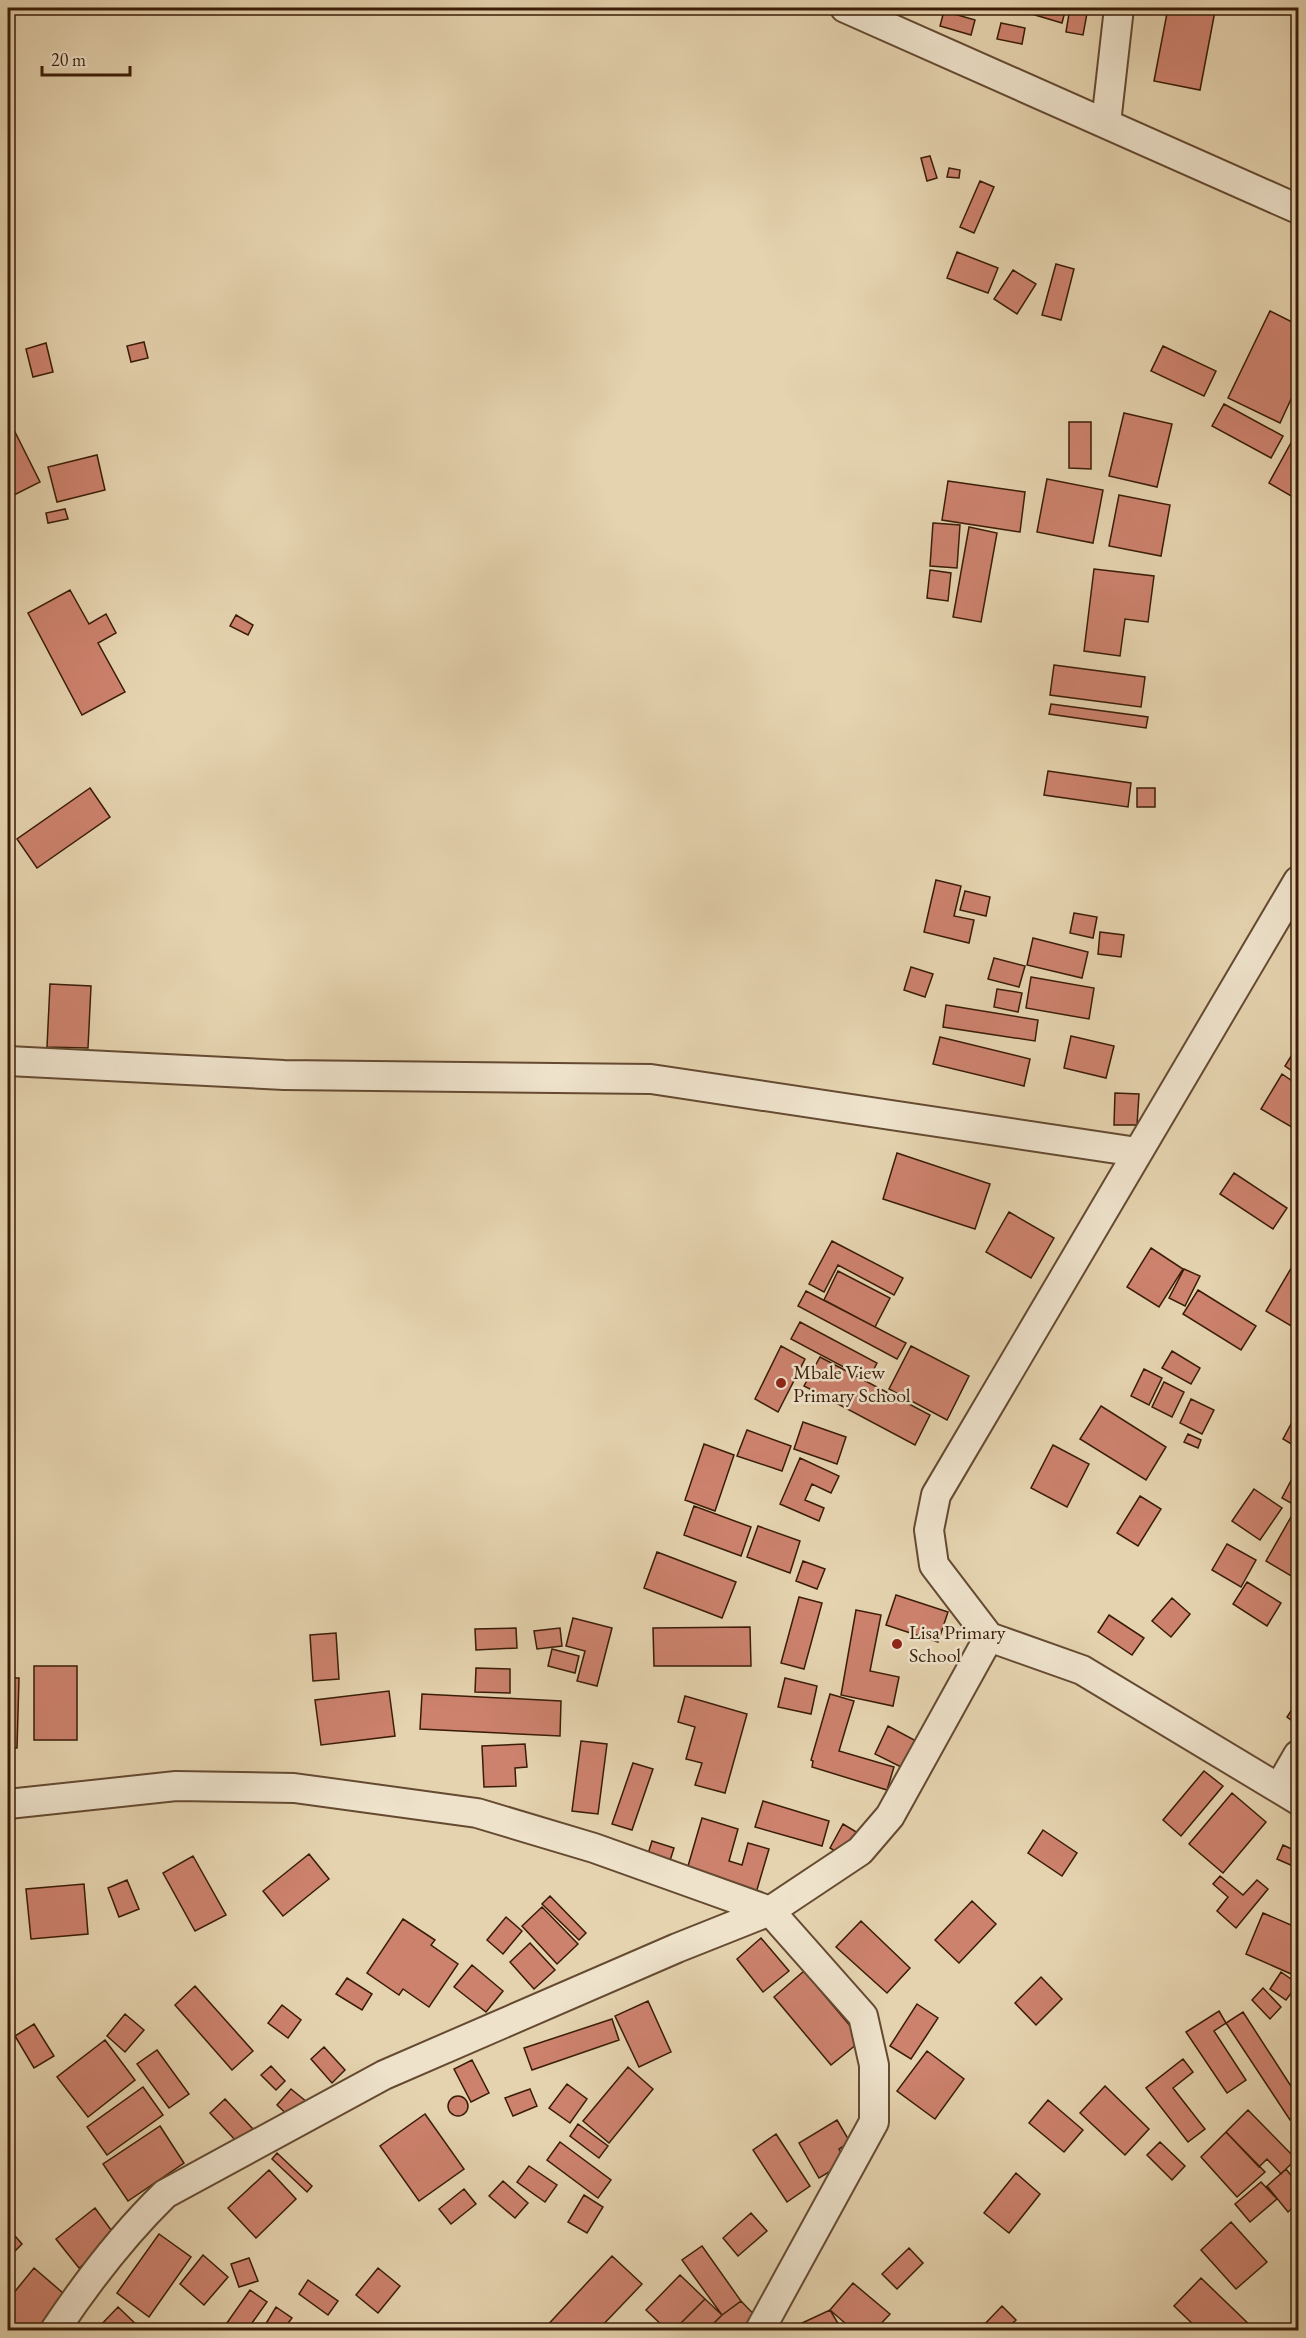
<svg xmlns="http://www.w3.org/2000/svg" width="1306" height="2338" viewBox="0 0 1306 2338" font-family="'EB Garamond',serif">
<style>
.building{fill:#cd826e;stroke:#3a1c07;stroke-width:1.5}
.lines{fill:none;stroke-linecap:round;stroke-linejoin:round}
.minor-casing{stroke:#654a31;stroke-width:32}
.minor{stroke:#eee2cb;stroke-width:28}
.poi-dot{fill:#8f2418;stroke:#eee2cb;stroke-width:2}
.labels{text-anchor:middle;dominant-baseline:central;stroke-width:5;stroke-linejoin:round;paint-order:stroke}
.poi-label{font-size:20px;fill:#3a1c07;stroke:#eee2cb;text-anchor:start}
</style>
<rect width="100%" height="100%" fill="#e5d3af"/>
<filter id="stains"><feTurbulence type="fractalNoise" baseFrequency=".00333" numOctaves="4"/><feColorMatrix values="0 0 0 0 .2 0 0 0 0 .09 0 0 0 0 .02 0 0 0 .5 -.17"/></filter>
<radialGradient id="worn" r=".72"><stop offset=".6" stop-color="#630" stop-opacity="0"/><stop offset="1" stop-color="#630" stop-opacity=".3"/></radialGradient>
<path class="building" d="M1027,8H1066L1062,23L1025,12Z
M1070,8H1088L1083,35L1066,32Z
M1168,8H1199L1215,11L1200,90L1154,81Z
M1298,10V43L1292,11Z
M944,11L975,20L971,35L940,26Z
M1001,23L1025,28L1022,44L997,39Z
M930,156L937,178L927,181L921,158Z
M949,168L960,170L959,178L947,177Z
M980,181L994,187L974,233L960,227Z
M957,252L998,268L988,293L947,278Z
M1056,264L1074,269L1061,320L1042,315Z
M1013,270L1036,284L1017,314L994,299Z
M1270,311L1298,325V384L1280,423L1228,398Z
M144,342L148,358L131,362L127,346Z
M46,343L53,372L33,377L26,349Z
M1163,346L1216,371L1204,396L1151,371Z
M1224,404L1283,436L1271,458L1212,426Z
M1124,413L1172,424L1157,487L1109,476Z
M8,418L40,482L8,498Z
M1069,422H1091V469L1069,468Z
M1298,430V500L1269,483Z
M97,455L105,490L57,502L48,467Z
M1047,479L1103,490L1093,543L1037,532Z
M948,481L1025,492L1020,532L942,520Z
M1119,495L1170,505L1161,556L1109,546Z
M65,509L68,519L48,523L46,513Z
M933,523L960,525L957,568L930,566Z
M969,527L997,533L981,622L953,617Z
M1094,569L1154,576L1148,622L1125,619L1120,656L1084,651Z
M930,570L951,573L948,601L927,598Z
M70,590L89,624L106,614L116,633L98,643L125,692L82,715L28,613Z
M236,615L253,625L248,635L230,626Z
M1054,665L1145,677L1141,707L1050,695Z
M1051,704L1148,717L1146,728L1049,714Z
M1048,771L1131,783L1128,807L1044,795Z
M90,788L110,817L37,868L17,839Z
M1137,788H1155V807H1137Z
M936,880L961,886L954,916L974,920L969,943L924,932Z
M965,891L990,897L986,916L960,910Z
M1074,913L1097,917L1093,938L1070,933Z
M1100,932L1124,935L1121,957L1098,954Z
M1033,938L1088,952L1082,978L1027,965Z
M994,958L1025,966L1019,987L988,979Z
M911,967L933,974L925,997L904,990Z
M1031,977L1094,988L1089,1019L1026,1008Z
M50,984L91,986L88,1048L47,1047Z
M997,989L1022,993L1018,1012L994,1007Z
M946,1005L1038,1020L1035,1041L943,1027Z
M1071,1036L1114,1046L1106,1078L1064,1068Z
M940,1037L1030,1059L1024,1086L933,1064Z
M1298,1045V1075L1285,1066Z
M1282,1074L1298,1085V1123L1295,1129L1261,1109Z
M1115,1093L1139,1094L1137,1125H1114Z
M897,1153L990,1184L975,1229L883,1199Z
M1234,1173L1287,1208L1273,1229L1220,1194Z
M1009,1212L1054,1238L1031,1278L986,1252Z
M832,1241L903,1278L894,1295L838,1265L824,1292L809,1284Z
M1151,1248L1183,1269L1159,1307L1127,1287Z
M1293,1265L1298,1268V1330L1266,1311Z
M1184,1269L1200,1276L1185,1306L1169,1298Z
M838,1271L890,1298L875,1327L824,1300Z
M1198,1290L1256,1326L1241,1350L1183,1314Z
M806,1291L906,1343L897,1359L798,1306Z
M800,1322L877,1363L868,1380L791,1339Z
M781,1346L805,1359L778,1412L755,1399Z
M911,1346L969,1376L947,1420L889,1389Z
M1172,1351L1200,1368L1191,1384L1162,1368Z
M820,1357L930,1415L915,1445L804,1386Z
M1144,1369L1162,1378L1149,1405L1131,1396Z
M1164,1382L1184,1392L1172,1417L1152,1407Z
M1191,1399L1214,1410L1202,1434L1180,1423Z
M1101,1406L1166,1447L1146,1480L1080,1439Z
M1298,1411V1448L1283,1439Z
M803,1422L846,1437L837,1464L794,1449Z
M747,1430L791,1446L782,1471L737,1456Z
M1188,1434L1201,1440L1198,1448L1184,1442Z
M704,1444L734,1455L715,1511L685,1500Z
M1053,1445L1089,1464L1067,1507L1031,1488Z
M800,1458L839,1476L831,1493L812,1484L805,1500L824,1508L819,1521L780,1504Z
M1298,1467V1507L1282,1498Z
M1254,1489L1282,1508L1260,1540L1232,1521Z
M1140,1496L1161,1509L1138,1546L1117,1533Z
M694,1506L751,1527L741,1556L684,1535Z
M1291,1517L1298,1521V1580L1266,1561Z
M758,1526L800,1541L790,1573L747,1557Z
M1227,1544L1256,1560L1241,1587L1212,1570Z
M657,1552L736,1582L722,1618L644,1588Z
M803,1561L825,1569L817,1589L796,1581Z
M1247,1582L1281,1603L1267,1626L1233,1604Z
M896,1595L948,1612L938,1642L886,1625Z
M799,1597L822,1603L804,1669L781,1663Z
M1172,1598L1190,1614L1171,1637L1152,1621Z
M856,1610L881,1615L870,1671L899,1677L893,1706L841,1695Z
M1109,1615L1144,1638L1132,1655L1098,1632Z
M573,1618L612,1628L597,1686L577,1681L585,1651L566,1646Z
M750,1627L751,1666H654L653,1628Z
M516,1628L517,1648L476,1650L475,1629Z
M560,1628L562,1646L537,1649L534,1631Z
M336,1633L339,1679L313,1681L310,1635Z
M552,1649L579,1656L575,1673L548,1666Z
M34,1666H77V1740H34Z
M476,1668L510,1669V1693L475,1692Z
M8,1678H19L17,1748L8,1747Z
M785,1678L817,1686L811,1714L778,1707Z
M389,1691L395,1736L321,1745L315,1700Z
M422,1694L561,1701L560,1736L420,1729Z
M830,1694L854,1701L839,1751L894,1767L887,1790L812,1767L813,1761L811,1760Z
M685,1696L747,1714L725,1793L695,1785L702,1763L686,1759L695,1727L678,1722Z
M1298,1700V1725L1287,1717Z
M888,1726L918,1742L905,1769L875,1754Z
M581,1741L607,1744L598,1814L572,1811Z
M525,1744L527,1767L515,1768L516,1786L484,1787L482,1746Z
M633,1763L653,1769L632,1830L612,1824Z
M1204,1771L1223,1786L1181,1836L1163,1820Z
M1232,1793L1266,1822L1223,1873L1189,1844Z
M763,1801L829,1821L822,1846L755,1827Z
M702,1818L738,1829L729,1861L742,1865L748,1843L769,1849L756,1893L686,1873Z
M843,1824L858,1833L845,1857L830,1848Z
M1043,1830L1077,1853L1062,1876L1028,1853Z
M652,1841L674,1848L668,1867L646,1860Z
M1283,1845L1298,1852L1295,1867L1277,1859Z
M309,1854L329,1879L283,1916L263,1891Z
M193,1856L226,1915L195,1931L163,1873Z
M1220,1876L1243,1895L1257,1880L1268,1889L1236,1928L1217,1911L1228,1897L1213,1884Z
M127,1880L139,1909L119,1917L108,1888Z
M84,1884L88,1934L31,1939L26,1889Z
M550,1896L586,1933L579,1940L542,1904Z
M972,1901L996,1924L959,1963L935,1940Z
M542,1907L578,1944L557,1964L522,1926Z
M1263,1913L1298,1928V1977L1246,1954Z
M506,1917L522,1931L503,1954L487,1940Z
M403,1919L435,1940L431,1945L458,1964L429,2007L403,1989L399,1995L367,1973Z
M861,1921L910,1968L887,1993L836,1947Z
M761,1938L789,1971L763,1992L737,1959Z
M530,1943L555,1970L534,1989L510,1962Z
M472,1965L503,1991L486,2012L454,1987Z
M804,1971L862,2040L831,2065L774,1997Z
M1281,1972L1298,1984L1286,2000L1270,1989Z
M1041,1977L1062,1999L1036,2025L1015,2003Z
M347,1978L372,1994L362,2010L336,1994Z
M195,1986L253,2051L232,2070L175,2005Z
M1263,1988L1281,2007L1270,2019L1252,2000Z
M648,2001L671,2052L639,2067L615,2016Z
M917,2004L938,2018L911,2059L890,2046Z
M282,2005L301,2020L288,2038L268,2023Z
M1219,2011L1226,2023L1214,2031L1246,2080L1227,2093L1186,2032Z
M1243,2012L1298,2097V2114L1290,2120L1226,2023Z
M125,2014L144,2030L125,2052L107,2036Z
M612,2019L619,2040L532,2070L524,2048Z
M34,2024L54,2056L34,2068L15,2036Z
M105,2040L135,2080L88,2117L57,2077Z
M324,2047L345,2070L332,2083L311,2059Z
M157,2050L189,2094L169,2108L137,2064Z
M927,2051L964,2079L935,2119L897,2091Z
M1183,2059L1193,2072L1173,2088L1205,2129L1188,2142L1146,2088Z
M472,2060L489,2093L471,2102L454,2069Z
M271,2066L285,2081L276,2090L261,2075Z
M628,2067L653,2089L609,2143L583,2121Z
M567,2084L587,2099L570,2123L549,2108Z
M1105,2086L1149,2129L1125,2155L1080,2113Z
M143,2087L163,2115L107,2155L87,2127Z
M291,2089L307,2102L292,2119L277,2105Z
M530,2089L537,2106L513,2116L505,2098Z
M448 2106a10 10 0 1 1 20 0a10 10 0 1 1-20 0Z
M225,2099L253,2129L238,2143L210,2113Z
M1048,2100L1083,2130L1064,2152L1029,2123Z
M1248,2110L1296,2159L1281,2174L1267,2159L1259,2167L1226,2132Z
M425,2114L464,2169L419,2201L380,2146Z
M837,2120L850,2142L839,2149L846,2162L819,2178L799,2143Z
M578,2124L608,2146L599,2158L570,2136Z
M160,2126L184,2163L128,2201L103,2164Z
M1226,2132L1265,2172L1237,2197L1201,2157Z
M776,2134L810,2186L787,2202L753,2150Z
M560,2142L611,2180L598,2198L547,2160Z
M1160,2142L1185,2166L1172,2180L1147,2155Z
M277,2153L312,2186L307,2192L272,2159Z
M529,2166L557,2185L545,2202L517,2182Z
M1286,2169L1298,2184V2203L1288,2212L1267,2186Z
M269,2170L296,2199L256,2238L228,2208Z
M1016,2173L1040,2194L1009,2233L984,2213Z
M503,2181L528,2203L515,2218L489,2196Z
M1261,2182L1277,2199L1250,2222L1235,2204Z
M464,2189L476,2204L451,2224L439,2209Z
M584,2195L603,2207L587,2233L568,2222Z
M95,2208L117,2238L79,2268L56,2239Z
M751,2213L767,2231L738,2256L723,2238Z
M1231,2222L1267,2262L1236,2289L1201,2250Z
M8,2228L22,2244L11,2255L8,2252Z
M159,2234L191,2257L149,2317L117,2293Z
M702,2246L741,2301L722,2315L682,2260Z
M909,2248L923,2263L897,2289L882,2274Z
M203,2255L228,2277L204,2305L180,2284Z
M612,2256L642,2284L598,2330H543Z
M249,2258L258,2281L239,2287L231,2264Z
M34,2268L70,2299L43,2330H22L8,2318V2300Z
M378,2268L400,2286L378,2313L356,2295Z
M680,2275L705,2299L674,2330H667L646,2310Z
M1201,2278L1254,2329L1252,2330H1199L1174,2306Z
M308,2280L338,2301L328,2315L299,2294Z
M853,2283L890,2314L875,2330H853L830,2310Z
M250,2290L267,2302L247,2330H222Z
M705,2299L722,2315L707,2330H674Z
M741,2301L765,2326L761,2330H707L722,2315Z
M1002,2306L1016,2320L1006,2330H979Z
M118,2307L141,2329L140,2330H96Z
M276,2307L292,2318L283,2330H262Z
M830,2310L842,2330H808L800,2324Z"/>
<g class="lines">
<defs>
<path id="minor" d="M845,8L1298,209
M1106,123L1119,8
M1298,881L936,1495L929,1530L934,1565L989,1637L1082,1670L1298,1800
M8,1061L284,1075L651,1079L1137,1152
M1279,1788L1298,1755
M8,1804L176,1786L294,1788L477,1813L594,1848L770,1911L863,2016L874,2065V2122L760,2330
M55,2330C87,2282 123,2235 165,2194L384,2075L677,1948L770,1911L860,1851L890,1816L989,1637"/>
</defs>
<use href="#minor" class="minor-casing"/>
<use href="#minor" class="minor"/>
</g>
<g class="poi-dot">
<circle cx="781" cy="1383" r="6"/>
<circle cx="897" cy="1644" r="6"/>
</g>
<g class="labels">
<g class="poi-label">
<text x="793" y="1372">Mbale View<tspan x="793" dy="23">Primary School</tspan></text>
<text x="909" y="1632">Lisa Primary<tspan x="909" dy="23">School</tspan></text>
</g>
</g>
<rect width="1306" height="2338" fill="none" stroke="#e5d3af" stroke-width="30"/>
<rect x="9" y="9" width="1288" height="2320" fill="none" stroke="#3a1c07" stroke-width="3"/>
<rect x="15" y="15" width="1276" height="2308" fill="none" stroke="#3a1c07" stroke-width="1.5"/>
<path d="M42 66v9h88v-9" fill="none" stroke="#3a1c07" stroke-width="3"/>
<text x="51" y="66" font-size="18" fill="#3a1c07" stroke="#eee2cb" stroke-width="4.5" paint-order="stroke">20 m</text>
<rect width="100%" height="100%" filter="url(#stains)"/>
<rect width="100%" height="100%" fill="url(#worn)"/>
</svg>
